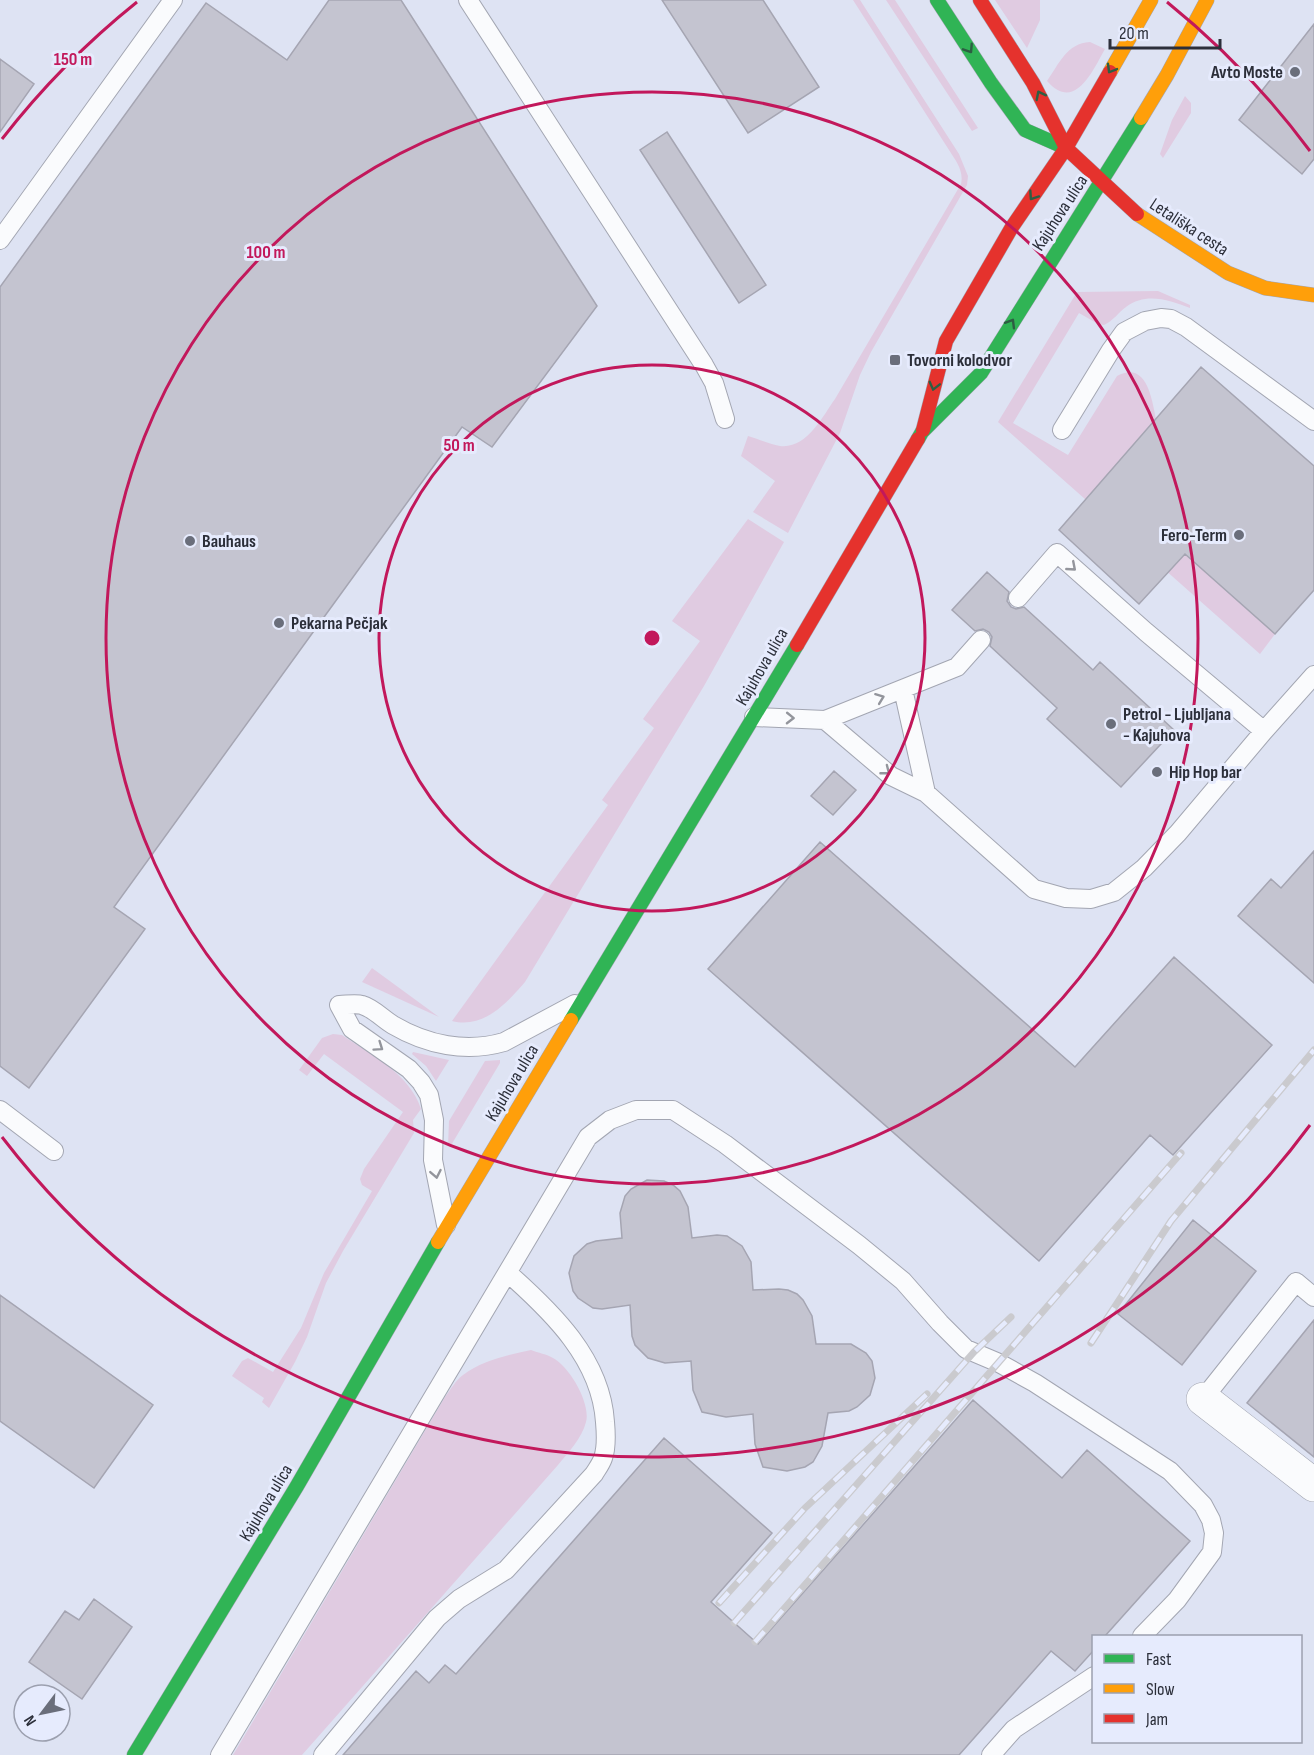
<svg xmlns="http://www.w3.org/2000/svg" width="1314" height="1755" viewBox="0 0 1314 1755" font-family="'Sofia Sans Condensed',sans-serif">
<style>
.green{fill:#e0cbe1}
.building{fill:#c4c4d0;stroke:#a5a5b2;stroke-width:1.5}
.lines{fill:none;stroke-linecap:round;stroke-linejoin:round}
.lane-casing{stroke:#a3a6b2;stroke-width:20}
.street-casing{stroke:#a3a6b2;stroke-width:34}
.fast-casing{stroke:#a3a6b2;stroke-width:15}
.slow-casing{stroke:#a3a6b2;stroke-width:15}
.jam-casing{stroke:#a3a6b2;stroke-width:15}
.lane{stroke:#fafbfd;stroke-width:18}
.street{stroke:#fafbfd;stroke-width:33}
.fast{stroke:#30b455;stroke-width:14}
.slow{stroke:#ff9f0a;stroke-width:14}
.jam{stroke:#e5322d;stroke-width:14}
.rail-casing{stroke:#cacace;stroke-width:7}
.rail{stroke:#e6ebfd;stroke-width:4.5;stroke-dasharray:14;stroke-linecap:butt}
.oneway{stroke:#2d5e43}
.oneway2{stroke:#93959c}
.ring{fill:none;stroke:#c2185b;stroke-width:3}
.poi-dot{fill:#6a6e7b;stroke:#e6ebfd;stroke-width:2}
.labels{text-anchor:middle;dominant-baseline:central;stroke-width:6;stroke-linejoin:round;paint-order:stroke}
.poi-label{font-size:18px;font-weight:bold;fill:#2c2f3a;stroke:#e6ebfd;text-anchor:start}
.street-label{font-size:18px;fill:#2c2f3a;stroke:#e6ebfd}
.centre{fill:#c2185b;stroke:#e6ebfd;stroke-width:3}
.ring-label{font-size:18px;text-anchor:middle;font-weight:bold;fill:#c2185b;stroke:#e6ebfd;stroke-width:6;stroke-linejoin:round;paint-order:stroke}
</style>
<rect width="100%" height="100%" fill="#dee3f3"/>
<path class="green" d="M853,0H860L959,154L968,176L967,185L871,352L860,375L840,433L788,533L753,512L775,481L741,456L748,436C758,439 769,444 780,446C807,449 822,417 835,399L961,184C964,171 956,161 949,150Z
M886,0H895L978,128L972,131L970,128Z
M995,0H1040V20L1027,48Z
M1090,42L1105,49C1093,70 1075,113 1047,81C1059,64 1067,43 1090,42Z
M1185,96L1191,103V113L1163,158L1160,154L1172,120Z
M1158,291L1190,305V308C1169,300 1146,292 1126,307C1119,312 1113,321 1104,325L1098,324L1079,313L1013,423L1068,455L1117,376C1147,360 1152,400 1156,419L1102,481L1275,634L1260,654L998,422L1077,292Z
M748,519L784,542L704,686L525,982C506,1004 483,1029 452,1021L608,805L602,800L654,728L643,719L700,641L672,621Z
M372,968L439,1017L362,982Z
M333,1034L342,1035C371,1055 410,1074 421,1109L413,1120L414,1133L343,1251L326,1283L307,1337L295,1362L269,1408L262,1402L264,1398L232,1376L242,1361L248,1358L273,1372L301,1328L324,1273L372,1191L362,1185L360,1179L364,1169L403,1112L324,1054L307,1076L299,1070L322,1038Z
M413,1052L449,1060L436,1081L426,1066L412,1054Z
M500,1060V1063L450,1147L448,1146L449,1121L485,1061Z
M531,1350C538,1353 547,1354 553,1358C570,1367 591,1404 586,1422C582,1438 568,1453 558,1465L302,1755H233L445,1397C451,1389 456,1380 463,1375C483,1360 508,1355 531,1350Z"/>
<path class="building" d="M329,0H401L597,306L492,447L462,427L311,635L114,907L145,929L29,1088L0,1066V287L206,3L287,60Z
M662,0H763L819,87L748,133Z
M1314,24V159L1302,174L1239,120Z
M0,59L34,84L0,132Z
M667,132L766,285L739,303L640,150Z
M1201,367L1314,466V590L1275,634L1185,554L1139,604L1059,530Z
M987,572L1009,592L1007,601L1011,607L1016,609L1024,607L1093,670L1100,662L1174,730L1121,787L1047,719L1057,708L990,646L992,637L989,632L983,629L975,631L952,610Z
M834,771L856,790L833,815L811,796Z
M820,842L1075,1067L1174,957L1272,1045L1173,1155L1150,1135L1039,1261L708,969Z
M1314,851V983L1238,916L1271,879L1281,888Z
M647,1180L664,1181L673,1185L680,1191L688,1207L692,1238L717,1235L727,1236L742,1246L751,1262L753,1290L779,1289L788,1290L797,1294L803,1300L812,1316L816,1344H851L866,1353L872,1361L875,1378L870,1395L857,1407L849,1411L828,1413L822,1446L813,1462L805,1467L787,1471L763,1467L755,1444L753,1414L726,1417L702,1412L693,1390L691,1361L665,1363L648,1358L635,1345L632,1336L630,1305L602,1309L593,1308L578,1298L573,1291L569,1273L574,1256L587,1244L596,1241L622,1238L620,1213L625,1196L631,1189Z
M1193,1220L1256,1271L1182,1365L1118,1314Z
M0,1295L153,1405L94,1488L0,1421Z
M1314,1320V1457L1247,1403Z
M973,1400L1062,1478L1087,1450L1190,1541L1105,1636H1094V1650L1075,1671L1051,1651L959,1755H343L416,1671L429,1683L445,1665L456,1674L664,1438L772,1533L711,1602L758,1644Z
M94,1599L132,1627L82,1699L29,1662L65,1611L79,1620Z"/>
<g class="lines">
<defs>
<path id="lane" d="M468,0L704,365L714,383L725,419
M0,240L173,0
M1062,430L1111,350L1124,332L1145,321L1161,318L1171,319L1186,327L1314,421
M1018,598L1057,553L1146,632L1264,731
M903,689L926,793
M754,717L825,720L957,667L981,640
M825,720L891,776L926,793L1034,889L1066,898L1091,899L1114,892L1144,868L1178,833L1264,731L1314,675
M0,1110L54,1151
M446,1225L433,1160L434,1120L429,1095L421,1082L409,1069L352,1029L339,1005C346,1005 356,1003 362,1005C373,1008 383,1019 393,1025C427,1045 466,1053 504,1042L575,1004
M1203,1399L1296,1282L1314,1297
M220,1755L588,1137L610,1120L636,1110H673L725,1144L859,1245L903,1281L940,1323L966,1349L999,1363L1035,1383L1170,1471L1203,1505L1211,1520L1214,1533L1212,1552L1177,1600L1142,1636
M323,1755L437,1618L459,1599L506,1570L594,1474C597,1469 601,1464 603,1458C607,1447 606,1433 605,1422C601,1359 552,1312 508,1273
M991,1755L1014,1729L1094,1676"/>
<path id="street" d="M1203,1399L1314,1485"/>
<path id="fast" d="M937,0L991,83L1025,130L1066,148
M918,439L922,432L981,373L1141,118
M571,1020L797,645
M134,1755L297,1486L438,1242"/>
<path id="slow" d="M1110,72L1151,0
M1141,118L1167,75L1207,0
M1137,214L1228,273L1265,288L1314,295
M438,1242L571,1020"/>
<path id="jam" d="M980,0L1033,83L1066,148L1137,214
M923,430L946,341L1012,227L1066,148L1110,72
M797,645L918,439"/>
</defs>
<use href="#lane" class="lane-casing"/>
<use href="#street" class="street-casing"/>
<use href="#fast" class="fast-casing"/>
<use href="#slow" class="slow-casing"/>
<use href="#jam" class="jam-casing"/>
<use href="#lane" class="lane"/>
<use href="#street" class="street"/>
<use href="#fast" class="fast"/>
<use href="#slow" class="slow"/>
<use href="#jam" class="jam"/>
<defs>
<path id="rail" d="M1091,1343L1171,1221L1314,1050
M719,1603L805,1508L927,1394
M734,1623L974,1352L1011,1317
M755,1642L1181,1153"/>
</defs>
<use href="#rail" class="rail-casing"/>
<use href="#rail" class="rail"/>
</g>
<defs><path id="oneway-chevron" d="M-2-3.5L2.5 0L-2 3.5" fill="none" stroke-width="1.6" stroke-linecap="round" stroke-linejoin="round" transform="scale(1.5)"/></defs>
<g class="oneway">
<use href="#oneway-chevron" transform="translate(969 49) rotate(57)"/>
<use href="#oneway-chevron" transform="translate(1111 69) rotate(120)"/>
<use href="#oneway-chevron" transform="translate(1040 95) rotate(-117)"/>
<use href="#oneway-chevron" transform="translate(1033 196) rotate(124)"/>
<use href="#oneway-chevron" transform="translate(1011 323) rotate(-59)"/>
<use href="#oneway-chevron" transform="translate(934 386) rotate(104)"/>
</g>
<g class="oneway2">
<use href="#oneway-chevron" transform="translate(1072 567) rotate(41)"/>
<use href="#oneway-chevron" transform="translate(880 698) rotate(-21)"/>
<use href="#oneway-chevron" transform="translate(790 718) rotate(1)"/>
<use href="#oneway-chevron" transform="translate(886 771) rotate(38)"/>
<use href="#oneway-chevron" transform="translate(379 1047) rotate(35)"/>
<use href="#oneway-chevron" transform="translate(436 1174) rotate(79)"/>
</g>
<g class="ring">
<circle cx="652" cy="638" r="273"/>
<circle cx="652" cy="638" r="546"/>
<path d="M1310 1125A819 819 0 0 1 2 1137M2 139A819 819 0 0 1 137 2M1167 2A819 819 0 0 1 1310 151"/>
</g>
<g class="poi-dot">
<circle cx="1295" cy="72" r="6"/>
<rect x="889" y="354" width="12" height="12" rx="3"/>
<circle cx="1239" cy="535" r="6"/>
<circle cx="190" cy="541" r="6"/>
<circle cx="279" cy="623" r="6"/>
<circle cx="1111" cy="724" r="6"/>
<circle cx="1157" cy="772" r="6"/>
</g>
<g class="labels">
<g class="poi-label">
<text x="1283" y="72" text-anchor="end">Avto Moste</text>
<text x="907" y="360">Tovorni kolodvor</text>
<text x="1227" y="535" text-anchor="end">Fero-Term</text>
<text x="202" y="541">Bauhaus</text>
<text x="291" y="623">Pekarna Pečjak</text>
<text x="1123" y="714">Petrol - Ljubljana<tspan x="1123" dy="21">- Kajuhova</tspan></text>
<text x="1169" y="772">Hip Hop bar</text>
</g>
<g class="street-label">
<text transform="translate(1060 213) rotate(-57)">Kajuhova ulica</text>
<text transform="translate(1189 227) rotate(33)">Letališka cesta</text>
<text transform="translate(762 667) rotate(-60)">Kajuhova ulica</text>
<text transform="translate(512 1083) rotate(-59)">Kajuhova ulica</text>
<text transform="translate(266 1503) rotate(-59)">Kajuhova ulica</text>
</g>
</g>
<circle cx="652" cy="638" r="9" class="centre"/>
<g class="ring-label">
<text x="73" y="65">150 m</text>
<text x="266" y="258">100 m</text>
<text x="459" y="451">50 m</text>
</g>
<rect x="1092" y="1635" width="210" height="108" fill="#e6ebfd" stroke="#9ca0af" stroke-width="1.5"/>
<rect x="1104" y="1654" width="30" height="9" fill="#30b455" stroke="#9ca0af" stroke-width="1.5"/>
<text x="1146" y="1665" font-size="18" fill="#2c2f3a">Fast</text>
<rect x="1104" y="1684" width="30" height="9" fill="#ff9f0a" stroke="#9ca0af" stroke-width="1.5"/>
<text x="1146" y="1695" font-size="18" fill="#2c2f3a">Slow</text>
<rect x="1104" y="1714" width="30" height="9" fill="#e5322d" stroke="#9ca0af" stroke-width="1.5"/>
<text x="1146" y="1725" font-size="18" fill="#2c2f3a">Jam</text>
<g transform="translate(42 1713) rotate(238)"><circle r="28" fill="#e6ebfd" stroke="#9ca0af" stroke-width="1.5"/>
<path d="M0-4.5L10 22L0 15L-10 22Z" fill="#6a6e7b"/>
<text y="-9" font-size="16" font-weight="bold" text-anchor="middle" fill="#2c2f3a">N</text>
</g>
<path d="M1110 39v9h110v-9" fill="none" stroke="#2c2f3a" stroke-width="3"/>
<text x="1119" y="39" font-size="18" fill="#2c2f3a" stroke="#e6ebfd" stroke-width="4.5" paint-order="stroke">20 m</text>
</svg>
